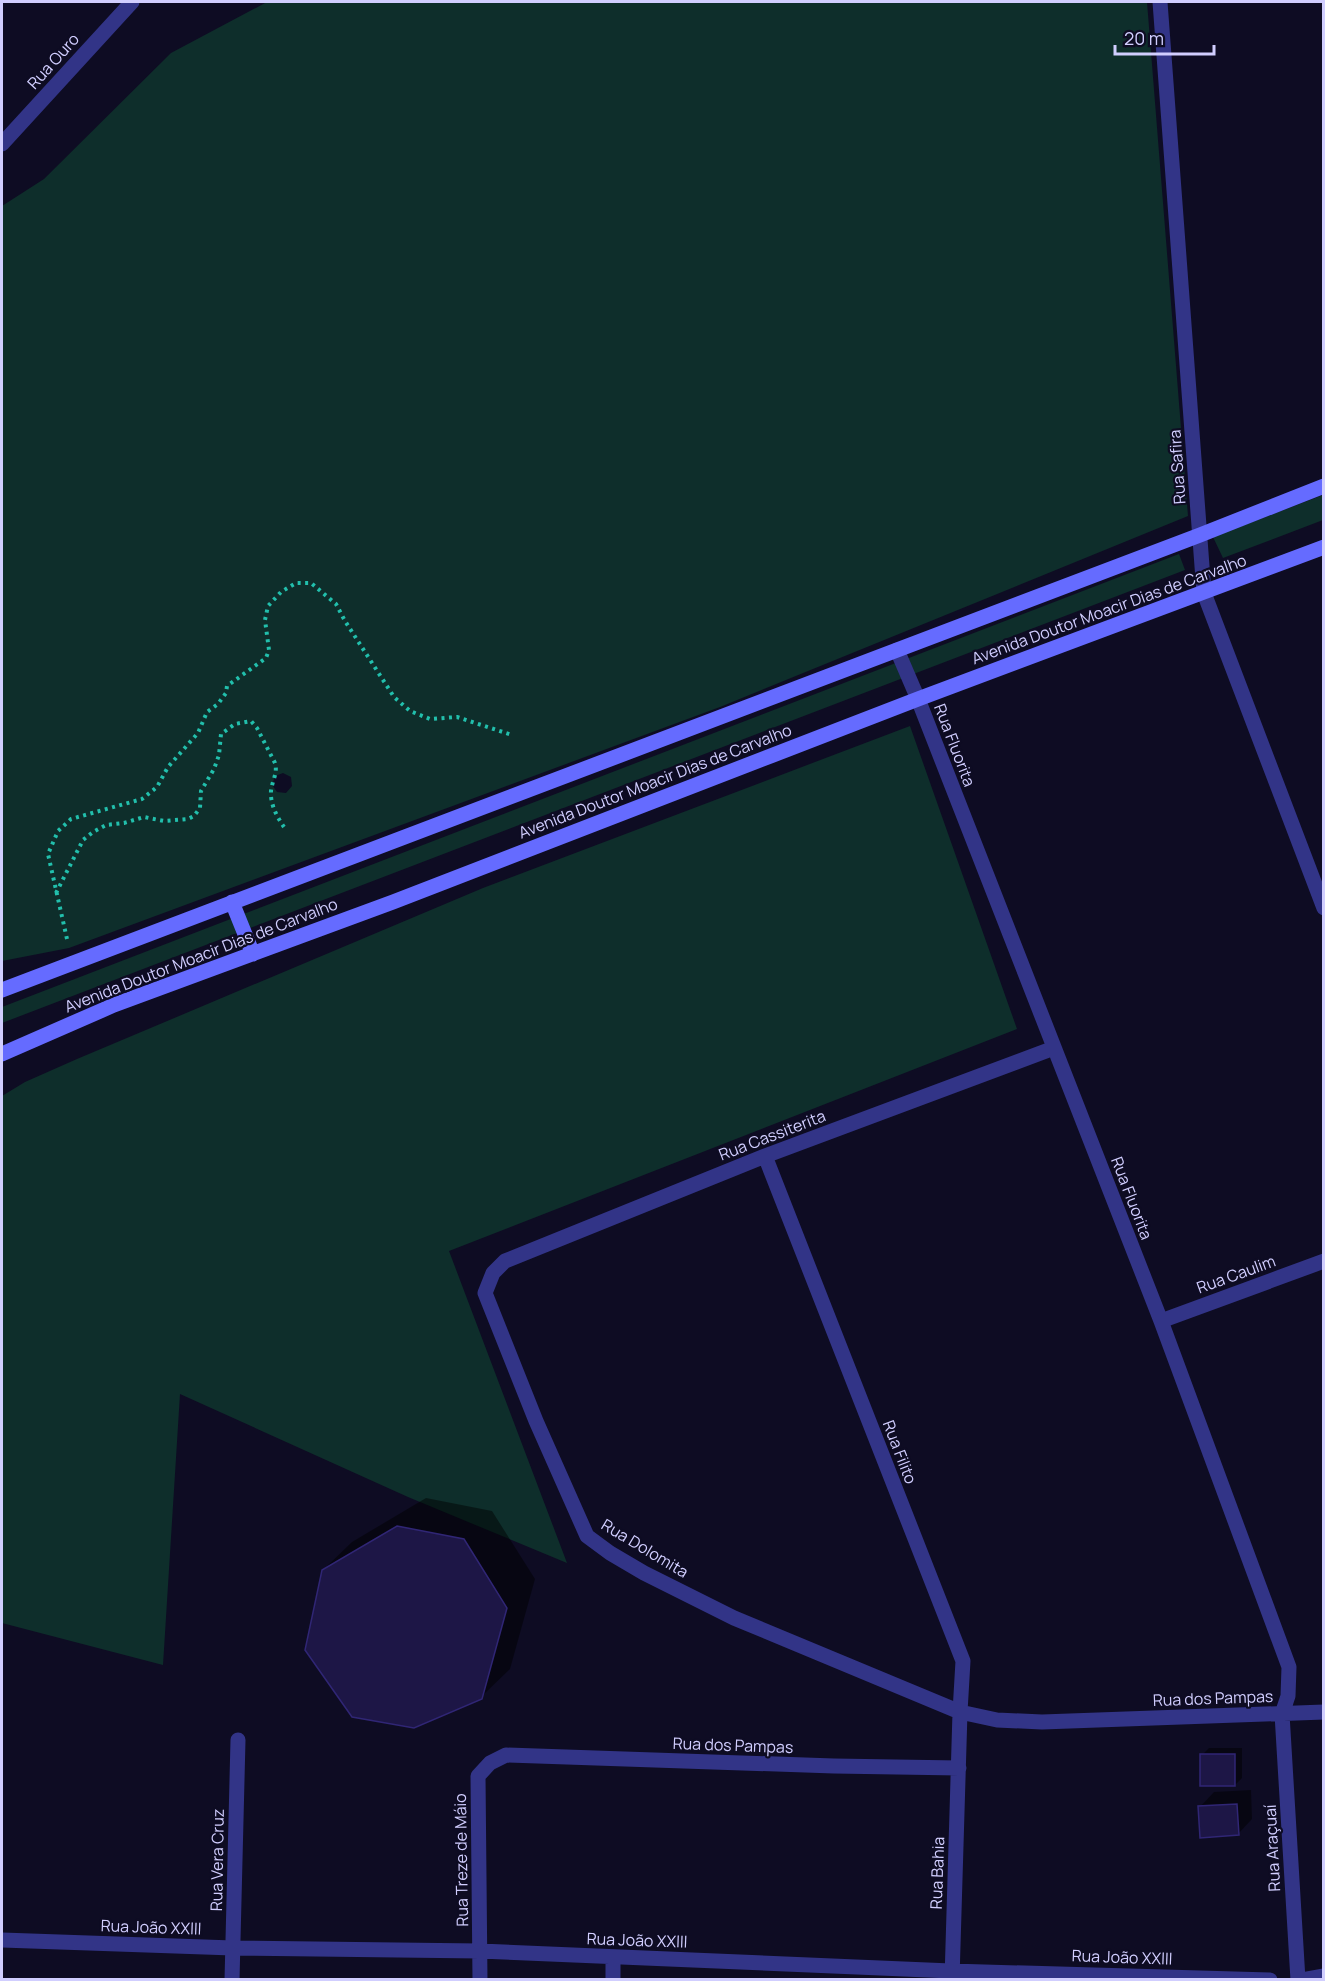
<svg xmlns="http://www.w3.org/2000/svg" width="1325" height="1981" viewBox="0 0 1325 1981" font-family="Manrope,sans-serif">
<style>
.green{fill:#0e2e2b;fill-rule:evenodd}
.shadow{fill:#0007}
.building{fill:#1d1646;stroke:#302675;stroke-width:1.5}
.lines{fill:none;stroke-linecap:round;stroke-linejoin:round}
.path{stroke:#22bfac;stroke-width:4;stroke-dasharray:3 4.5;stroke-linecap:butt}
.street{stroke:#323487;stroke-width:15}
.secondary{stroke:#656bff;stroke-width:15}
.labels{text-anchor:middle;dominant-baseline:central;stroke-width:4.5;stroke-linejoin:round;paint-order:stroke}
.street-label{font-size:16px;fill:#d1ceff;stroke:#0e0c23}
</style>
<rect width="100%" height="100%" fill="#0e0c23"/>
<path class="green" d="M267,2H1147L1188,516L720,707L69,948L2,961V206L44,179L171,53ZM283,773L291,777L292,786L286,793L277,792L272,785L275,776Z
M1323,495V520L1223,558L1213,537Z
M1179,554L1185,570L2,1023V1007Z
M910,726L1017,1029L449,1251L567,1563L408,1497L180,1394L163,1665L2,1623V1096L25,1082L77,1059L483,888Z"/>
<path class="shadow" d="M426,1498L492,1511L535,1579L510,1669L481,1697L323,1570L352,1542Z
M1209,1748H1242V1778L1235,1785L1202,1755Z
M1251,1790L1252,1819L1238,1834L1200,1807L1214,1792Z"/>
<path class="building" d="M397,1526L464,1539L507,1608L482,1699L414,1728L352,1717L305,1650L322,1570Z
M1200,1754H1235V1786H1200Z
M1237,1804L1239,1835L1200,1838L1198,1806Z"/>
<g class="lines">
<path class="path" d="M56,893L83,840L93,832L106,825L124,823L144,817L164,821L188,819L194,816L200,808L201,791L214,769L219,755L221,734L235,724L251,721L257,728L275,763C278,773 272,781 271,791C270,804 277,817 284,827
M67,939L48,854L58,831L71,819L142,799L157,787L168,767L198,733L207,712L218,704L226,693L227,686L266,658L269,650L265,620L268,606L281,592L296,583H311L336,604L345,621L394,697L410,711L430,719L457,717L512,735"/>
<path class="street" d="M1160,2L1204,593L1324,908
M2,144L132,2
M897,650L918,699L1161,1321L1289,1667L1288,1696L1282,1714L1298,1980
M1054,1048L765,1156L505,1261L493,1273L485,1293L536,1421L587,1536L610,1553L644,1573L734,1618L960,1712L997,1720L1042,1722L1324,1712
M765,1156L963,1661L960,1712L952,1979
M1161,1321L1324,1261
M2,1940L233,1948L480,1951L951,1971L1270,1980
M613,1957V1980
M232,1980L238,1740
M480,1980L478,1776L490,1763L506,1755L834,1766L959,1768
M1302,1980L1324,1976"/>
<path class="secondary" d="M232,902L253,954
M2,990L1200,535L1324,486
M2,1054L114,1005L393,902L918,699L1324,547"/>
</g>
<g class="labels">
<g class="street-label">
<text transform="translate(53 61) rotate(-48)">Rua Ouro</text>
<text transform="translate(1177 467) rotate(-94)">Rua Safira</text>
<text transform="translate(1109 609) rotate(-20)">Avenida Doutor Moacir Dias de Carvalho</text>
<text transform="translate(955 745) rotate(69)">Rua Fluorita</text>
<text transform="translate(655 781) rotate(-21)">Avenida Doutor Moacir Dias de Carvalho</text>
<text transform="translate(201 955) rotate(-21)">Avenida Doutor Moacir Dias de Carvalho</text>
<text transform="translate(772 1135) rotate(-21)">Rua Cassiterita</text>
<text transform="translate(1132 1198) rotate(69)">Rua Fluorita</text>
<text transform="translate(1236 1274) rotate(-20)">Rua Caulim</text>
<text transform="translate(900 1452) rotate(69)">Rua Filito</text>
<text transform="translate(645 1548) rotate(31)">Rua Dolomita</text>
<text transform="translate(1213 1698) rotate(-2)">Rua dos Pampas</text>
<text transform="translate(733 1745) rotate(2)">Rua dos Pampas</text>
<text transform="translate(1272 1848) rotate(-93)">Rua Araçuaí</text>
<text transform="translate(217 1860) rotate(-89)">Rua Vera Cruz</text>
<text transform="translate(461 1860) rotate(-91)">Rua Treze de Máio</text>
<text transform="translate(937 1873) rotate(-88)">Rua Bahia</text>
<text transform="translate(151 1927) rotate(2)">Rua João XXlll</text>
<text transform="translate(637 1940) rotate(2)">Rua João XXlll</text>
<text transform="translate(1122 1957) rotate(2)">Rua João XXlll</text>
</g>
</g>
<rect width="1325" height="1981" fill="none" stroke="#d1ceff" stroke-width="6"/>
<path d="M1115 45v9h99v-9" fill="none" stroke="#d1ceff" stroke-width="3"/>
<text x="1124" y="45" font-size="18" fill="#d1ceff" stroke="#0e0c23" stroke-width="4.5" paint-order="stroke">20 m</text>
</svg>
